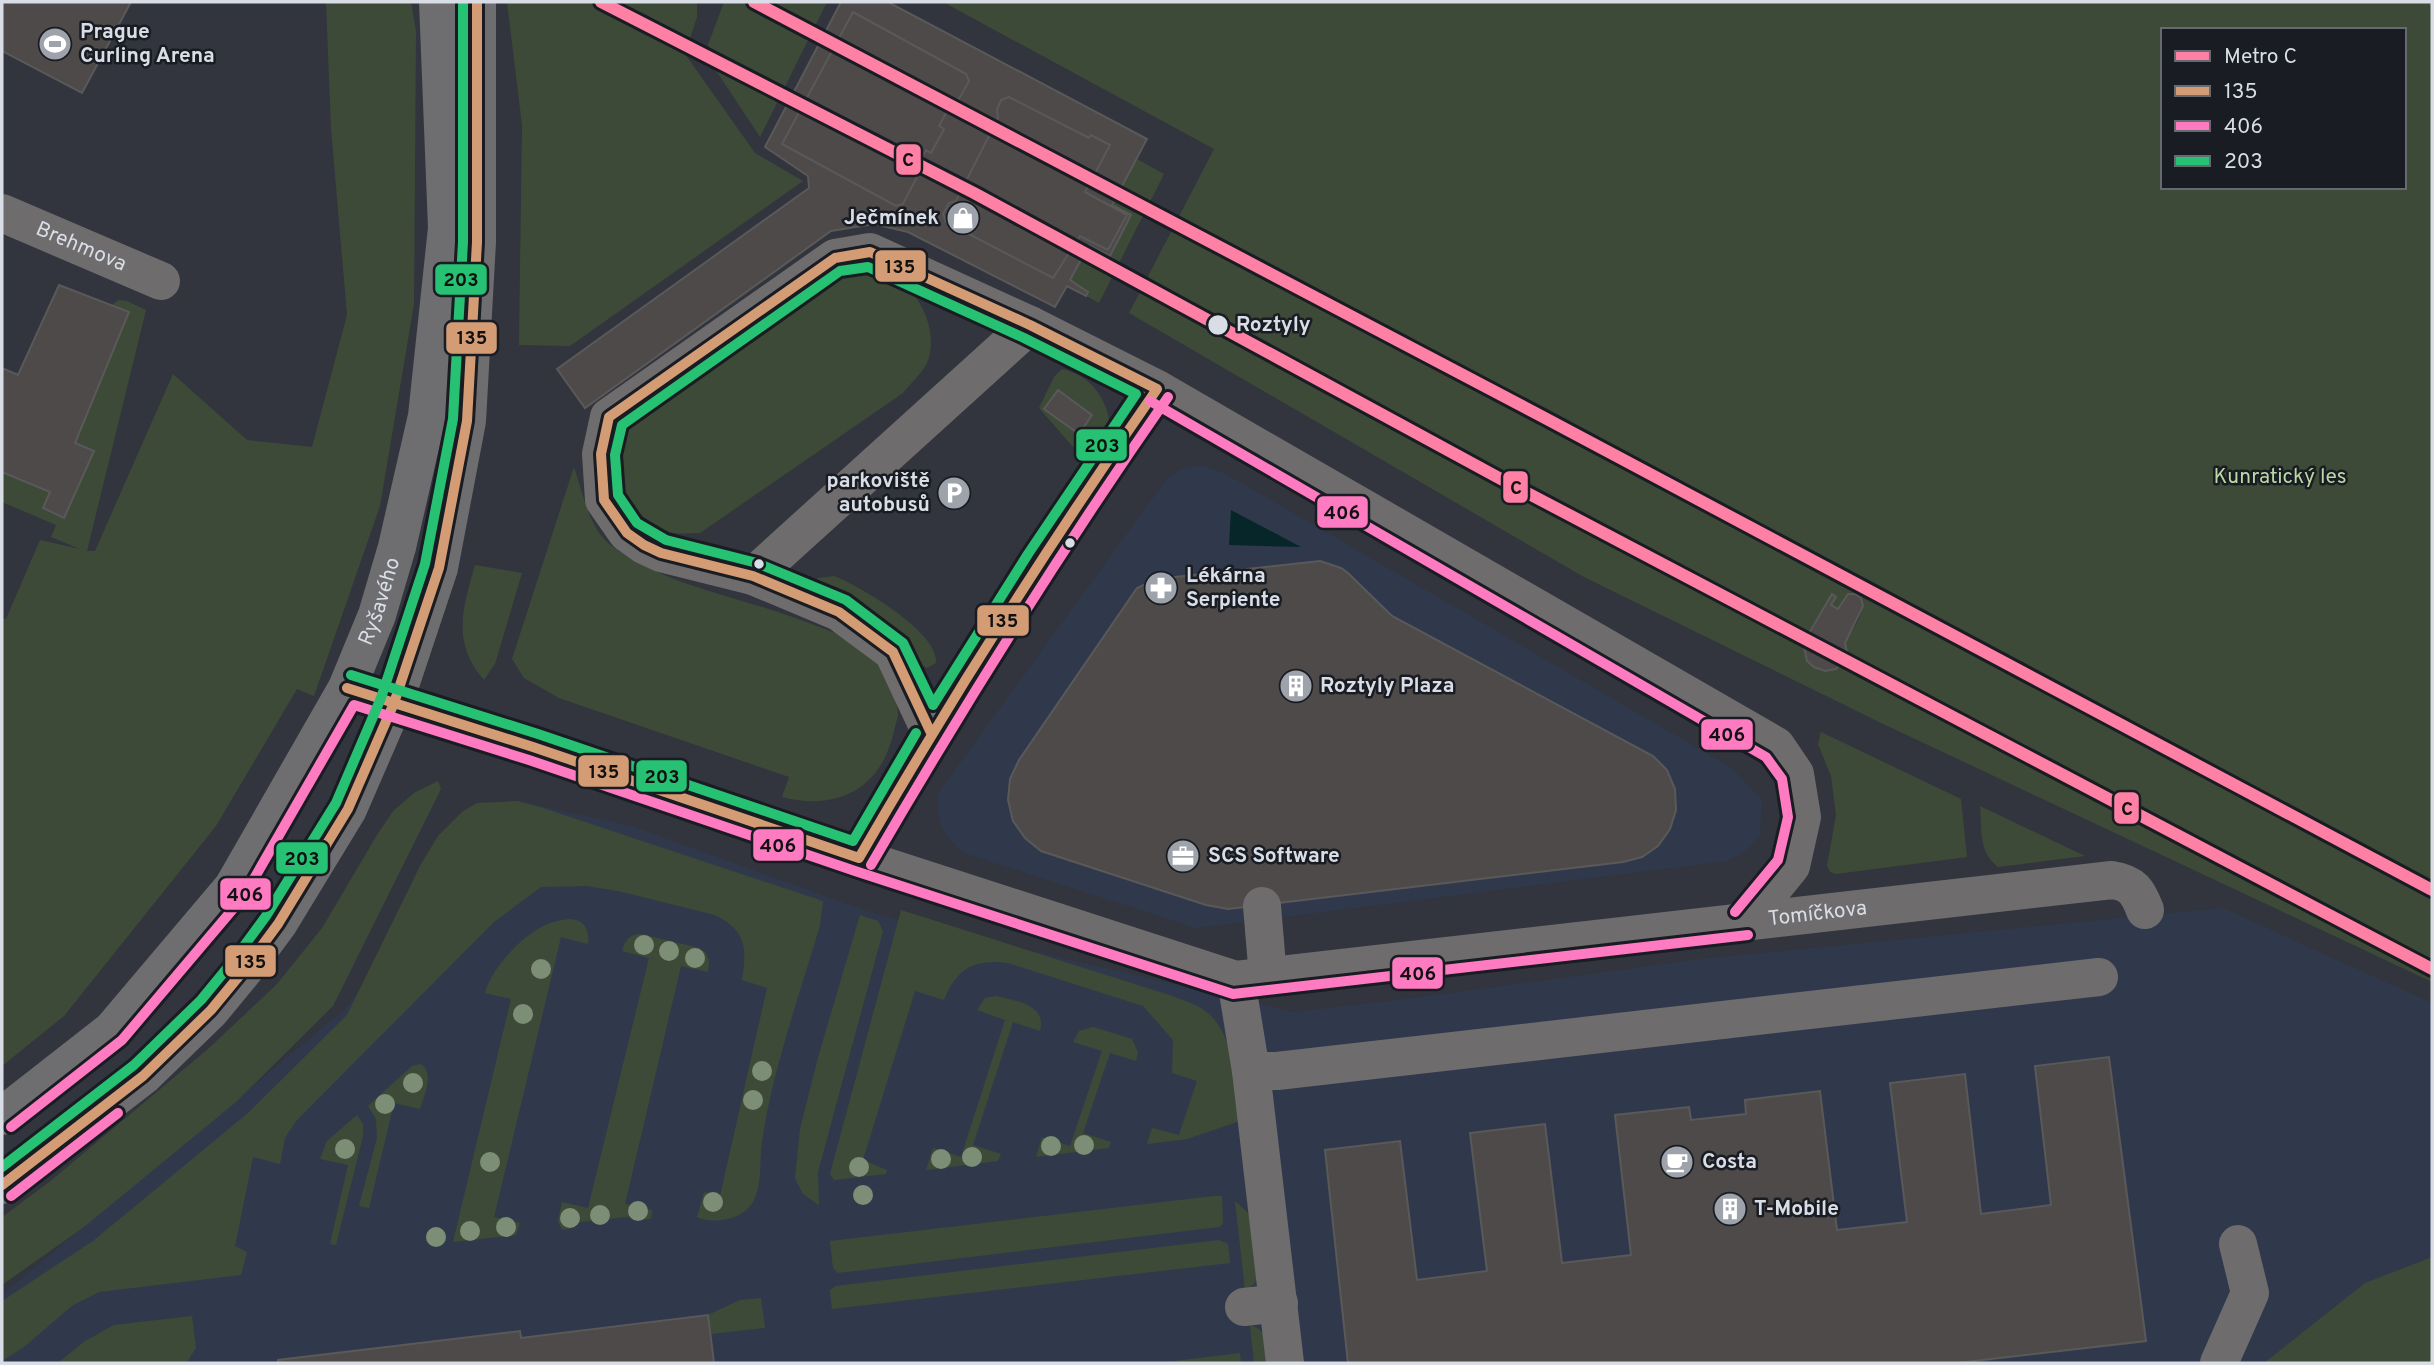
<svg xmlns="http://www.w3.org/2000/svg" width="2434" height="1365" viewBox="0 0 2434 1365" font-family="Overpass,sans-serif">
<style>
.built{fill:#30394c}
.green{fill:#3e4a38;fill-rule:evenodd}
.water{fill:#072629}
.building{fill:#4d4a49;stroke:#5a595a;stroke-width:2;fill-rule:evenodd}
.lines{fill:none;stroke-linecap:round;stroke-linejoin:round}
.minor{stroke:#6f6c6e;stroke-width:38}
.major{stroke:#6e6d70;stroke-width:38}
.bus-1-casing{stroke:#191c22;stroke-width:16}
.bus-2-casing{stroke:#191c22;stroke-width:16}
.bus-3-casing{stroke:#191c22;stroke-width:16}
.bus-1{stroke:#d39c74;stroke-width:10}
.bus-2{stroke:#fe7ac1;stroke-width:10}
.bus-3{stroke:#26c172;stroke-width:10}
.metro-1-casing{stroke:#191c22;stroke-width:18}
.metro-1{stroke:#ff80a5;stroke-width:12}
.tree{fill:#7c8f76}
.stop-dot{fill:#d8dde6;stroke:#191c22;stroke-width:2.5}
.labels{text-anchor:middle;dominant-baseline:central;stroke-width:5;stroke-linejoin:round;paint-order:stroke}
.poi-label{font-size:21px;font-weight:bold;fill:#d8dde6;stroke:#191c22;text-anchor:start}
.street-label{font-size:21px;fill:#d8dde6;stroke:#191c22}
.stop-label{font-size:21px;font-weight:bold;fill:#d8dde6;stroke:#191c22;text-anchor:start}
.park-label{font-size:21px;fill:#b9d8a4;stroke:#191c22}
.line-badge{stroke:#191c22;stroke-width:2.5}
.pale-badge-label{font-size:19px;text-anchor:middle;font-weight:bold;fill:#111}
</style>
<rect width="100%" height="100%" fill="#32353d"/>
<path class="built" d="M1204,466L1226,474L1732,768L1762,800L1760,835L1747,850L1727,861L1196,928L964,853L949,839L942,827L937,810L939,792L1168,477L1187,467Z
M507,801H518L631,826L864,910L891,918L1294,1012L1421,997L1701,959L2223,908L2432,1003V1257L2365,1283L2264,1363H2V1295L344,1010Z"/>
<path class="green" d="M326,2H411L416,31L414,304L380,506L314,696L297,689L216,826L64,1016L2,1066V619H6L40,540L80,549L51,537L56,525L2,502V473L50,493L43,509L63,518L75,443L129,314L111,306L118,300L127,301L146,310L87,551H95L173,374L247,440L312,447L347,315L331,128Z
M507,2H697V17L685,54L755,153L803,181L570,346L519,345L522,125Z
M724,2H827L760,137L711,63L708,45Z
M943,2H2432V982L1879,722L1584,577L1129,313L1214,149ZM2163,30H2404V187H2163ZM1832,594L1835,597L1831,605L1838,609L1849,594L1859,596C1869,610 1852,629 1845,643C1855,680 1802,678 1804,647C1805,632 1824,608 1832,594Z
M1137,159L1164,174L1099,303L1086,296L1088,292L1070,280L1089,245L1110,256L1131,215L1112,205Z
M867,270C878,275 893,278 902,284C925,300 938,337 927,363C922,373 910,384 903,393L700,533C690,533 677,535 667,531C631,517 609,480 622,442C625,434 632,426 637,419L835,276Z
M1062,369C1085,374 1102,391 1108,414C1110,422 1106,434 1105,442L1081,456L1039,408L1054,377ZM1058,390L1092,414L1079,434L1045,409Z
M574,467C583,494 589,530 613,547C672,589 748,598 814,625C832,632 852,638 867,650C882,663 898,695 898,716C897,720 895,726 894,731C888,755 880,773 859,788C836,803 808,804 782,797L789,777L559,698L524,678L512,659Z
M475,565L522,573L495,664L484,680C451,642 463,608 475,565Z
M834,576C860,586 940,633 936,663L927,668L919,664L895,630L880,618L811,584L818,578Z
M1821,732L1961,799L1967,857L1836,874L1830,872L1827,866L1836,815L1831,776L1818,744Z
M438,781L441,789L333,1006L236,1102L84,1227L2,1285V1217L48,1183L208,1049L277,984L322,928L377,835L393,811L414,793Z
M518,801L543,808L823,901L820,925C800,994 772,1071 762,1142C759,1161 763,1188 751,1205C741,1219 713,1225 697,1217L704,1192L720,1196L767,988L742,980C747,949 747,931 715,915L618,891L587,886L541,887L494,922L296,1121L285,1138L280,1164L253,1157L235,1246L247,1252L241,1275L99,1292L73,1305L24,1347L2,1361V1301L93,1241L248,1113L347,1015L421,864L438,836L462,812L477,803Z
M1980,806L2085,856L1998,867C1978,851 1982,829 1980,806Z
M901,910L1163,993C1177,998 1192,1002 1204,1010C1237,1034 1234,1085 1240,1121L1187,1139L1147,1144L1152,1128L1179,1135L1197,1081L1172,1073L1173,1040L1143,1006L1008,963C974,959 957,968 944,1000L915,991L863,1160L887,1170L886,1174L834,1180L830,1174Z
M860,915L878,921L883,931L818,1172L819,1205L803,1194L795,1178L800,1129L819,1054Z
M569,919C584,919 590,930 588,944L561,937L494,1217L520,1223L516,1235L453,1242L511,999L485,993C491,969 520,938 543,926C551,922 560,920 569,919Z
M641,934L699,948L706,953L709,961L708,972L681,966L625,1204L652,1210L651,1219L637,1220L636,1216L572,1223V1228L562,1230L558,1221L562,1202L588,1208L649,958L622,951C625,941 629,934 641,934Z
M997,996C1016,1001 1047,1005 1040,1031L1013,1022L973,1145L1001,1154L998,1161L926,1170L933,1148L961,1157L1005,1020L977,1010L985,998Z
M1093,1027L1132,1039L1138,1052L1136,1061L1110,1053L1083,1133L1111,1142L1109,1148L1036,1157L1042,1137L1070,1146L1102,1051L1073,1042L1079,1031Z
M421,1064C435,1074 424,1095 420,1109L394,1103L369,1208L359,1206L377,1138L376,1119L368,1106L412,1066Z
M357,1115L363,1124V1136L336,1245L330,1244L348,1165L320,1159L327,1141Z
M1214,1196H1222L1223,1224L1219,1227L838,1273L833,1268L830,1241Z
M1235,1201L1247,1212L1251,1219L1257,1280L1253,1285L1245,1290Z
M1219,1240L1228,1244L1230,1263L832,1309L830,1290L836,1286Z
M2432,1257V1363H2264L2365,1283Z
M761,1298L765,1328L711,1334L708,1315L740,1300Z
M192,1316L196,1348L187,1362L58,1363L85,1341L114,1325Z
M1250,1325C1268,1329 1266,1347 1268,1363H1254Z
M1240,1353L1241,1363H1158Z"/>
<path class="water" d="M1231,510L1301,547L1229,545Z"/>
<path class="building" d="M2,2H131L82,93L2,51Z
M841,2H888L1147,139L1112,205L1131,215L1110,256L1089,245L1070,280L1088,292L1086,296L1067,286L1055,307L908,232L874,224L831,231L585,408L557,369L809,188L808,176L765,147ZM853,12L966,74L969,81L959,99L952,102L939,126L944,129L931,153L926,150L915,170L917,177L903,204L896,206L782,144ZM1009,97L1089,138L1091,135L1110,145L1085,192L1127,215L1108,250L1080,236L1053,278L946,222L943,214L949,203L956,201L998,118L997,110L1001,100Z
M853,12L966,74L969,81L959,99L952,102L939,126L944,129L931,153L926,150L915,170L917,177L903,204L896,206L782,144Z
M1009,97L1089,138L1091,135L1110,145L1085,192L1127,215L1108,250L1080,236L1053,278L946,222L943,214L949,203L956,201L998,118L997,110L1001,100Z
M59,285L129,312L75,443L94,451L64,518L43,508L50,492L2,472V368L18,375Z
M1058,390L1092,415L1079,434L1044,409Z
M1320,561L1341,568L1348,573L1392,616L1653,756L1667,770L1675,789L1676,810L1670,829L1658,846L1642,857L1623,862L1228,909L1206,905L1041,851L1025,838L1013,821L1008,800L1010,779L1019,760L1137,588L1157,579Z
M1832,594L1836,597L1831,605L1838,609L1848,594H1855L1861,598L1863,606L1845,643L1847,652L1845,660L1836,669L1825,671L1814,667L1807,661L1804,647L1806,638Z
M2109,1057L2146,1341L1957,1363H1348L1325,1150L1400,1141L1417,1280L1487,1271L1470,1133L1545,1124L1562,1263L1631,1255L1615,1115L1689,1107L1691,1120L1746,1114L1745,1100L1820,1091L1837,1230L1907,1222L1890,1083L1965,1074L1981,1214L2051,1205L2035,1066Z
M708,1315L714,1363H278V1360L520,1331L521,1338Z"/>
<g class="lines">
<g class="minor">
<path id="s1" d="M2,213L161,281"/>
<path d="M753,576L1030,325"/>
<path id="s2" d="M347,688L533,747L859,858L1236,980L2112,880C2133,883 2138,892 2145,910"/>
<path d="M931,733L893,652L839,612L753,576L661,553L644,545L627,533L604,500L601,454L609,417L835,258L870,252L1030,325L1157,389L1776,746L1795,774L1802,817L1791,866L1746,921"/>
<path d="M859,858C951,697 1050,540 1157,389"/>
<path d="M1262,906L1268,977"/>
<path d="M1236,980L1251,1071L1285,1363"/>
<path d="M1251,1071H1277L2099,977"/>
<path d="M1244,1307L1279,1303"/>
<path d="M2219,1363L2250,1293L2238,1244"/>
</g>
<g class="major">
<path id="s3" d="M2,1116L112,1030L233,887L347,688L377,615L397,547L427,416L447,228L438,2"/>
<path d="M2,1185L143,1076L211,1010L244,970L278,924L348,809L394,703L439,568L467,421L477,242V2"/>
</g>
<defs>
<path id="bus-1" d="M347,688L533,747L859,858
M931,733L893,652L839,612L753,576L661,553L644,545L627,533L604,500L601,454L609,417L835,258L870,252L1030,325L1157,389
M859,858C952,697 1051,541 1157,389
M2,1185L143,1076L211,1010L244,970L278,924L348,809L394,703L439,568L467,421L477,242V2"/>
<path id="bus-2" d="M1150,401L1766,757L1782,779L1788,817L1778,860L1735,912
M871,865C964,705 1062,549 1168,397
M11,1127L122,1040L244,896L354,705L529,760L855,871L1233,994L1748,935
M11,1196L118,1113"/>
<path id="bus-3" d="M868,267L1024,338L1136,394L1028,554L933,705L903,643L846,600L757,563L666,540L637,523L618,495L615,455L622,425L840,271Z
M351,675L538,734L853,841L916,733
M2,1167L134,1065L201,1000L233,961L266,916L336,803L381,698L425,564L453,419L463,242V2"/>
</defs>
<use href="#bus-1" class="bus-1-casing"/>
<use href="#bus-2" class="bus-2-casing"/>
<use href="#bus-3" class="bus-3-casing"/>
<use href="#bus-1" class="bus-1"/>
<use href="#bus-2" class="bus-2"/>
<use href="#bus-3" class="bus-3"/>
<defs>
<path id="metro-1" d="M601,2L974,193L1499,478L2432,969
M754,2L1543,417L2432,890"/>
</defs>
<use href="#metro-1" class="metro-1-casing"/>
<use href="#metro-1" class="metro-1"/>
</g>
<g class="tree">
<circle cx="644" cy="945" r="10"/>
<circle cx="669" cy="951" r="10"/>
<circle cx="695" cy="958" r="10"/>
<circle cx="541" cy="969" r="10"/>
<circle cx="523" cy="1014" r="10"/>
<circle cx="762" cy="1071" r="10"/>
<circle cx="413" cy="1083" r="10"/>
<circle cx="753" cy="1100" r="10"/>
<circle cx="385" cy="1104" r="10"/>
<circle cx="1084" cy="1145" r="10"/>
<circle cx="1051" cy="1146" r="10"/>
<circle cx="345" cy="1149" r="10"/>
<circle cx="972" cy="1157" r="10"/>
<circle cx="941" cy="1159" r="10"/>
<circle cx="490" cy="1162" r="10"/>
<circle cx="859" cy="1167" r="10"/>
<circle cx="863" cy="1195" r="10"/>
<circle cx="713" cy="1202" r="10"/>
<circle cx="638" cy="1211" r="10"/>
<circle cx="600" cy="1215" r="10"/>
<circle cx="570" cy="1218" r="10"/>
<circle cx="506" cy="1227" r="10"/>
<circle cx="470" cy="1231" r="10"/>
<circle cx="436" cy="1237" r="10"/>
</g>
<defs>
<symbol id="stadium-disc" viewBox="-11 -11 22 22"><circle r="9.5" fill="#9ea2ab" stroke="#191c22"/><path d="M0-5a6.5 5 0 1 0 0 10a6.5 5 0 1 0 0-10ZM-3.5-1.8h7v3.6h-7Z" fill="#fff"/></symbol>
<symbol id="shop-disc" viewBox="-11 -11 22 22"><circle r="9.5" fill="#9ea2ab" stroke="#191c22"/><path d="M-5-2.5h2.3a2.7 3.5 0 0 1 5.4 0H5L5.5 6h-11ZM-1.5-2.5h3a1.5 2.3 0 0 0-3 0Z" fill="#fff"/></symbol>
<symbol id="parking-disc" viewBox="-11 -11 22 22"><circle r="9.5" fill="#9ea2ab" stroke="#191c22"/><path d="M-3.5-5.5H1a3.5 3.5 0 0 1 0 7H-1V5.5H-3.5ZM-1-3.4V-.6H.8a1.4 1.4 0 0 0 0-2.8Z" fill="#fff"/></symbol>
<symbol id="pharmacy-disc" viewBox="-11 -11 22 22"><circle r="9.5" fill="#9ea2ab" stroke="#191c22"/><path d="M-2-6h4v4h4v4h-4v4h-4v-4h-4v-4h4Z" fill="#fff"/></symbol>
<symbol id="building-disc" viewBox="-11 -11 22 22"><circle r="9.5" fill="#9ea2ab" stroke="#191c22"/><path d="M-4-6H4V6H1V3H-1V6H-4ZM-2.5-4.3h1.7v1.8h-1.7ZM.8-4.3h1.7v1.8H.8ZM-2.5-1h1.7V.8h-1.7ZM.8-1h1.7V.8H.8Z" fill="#fff"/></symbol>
<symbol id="office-disc" viewBox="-11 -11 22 22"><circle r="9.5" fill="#9ea2ab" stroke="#191c22"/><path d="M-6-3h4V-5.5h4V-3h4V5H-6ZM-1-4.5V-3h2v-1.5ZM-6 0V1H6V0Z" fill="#fff"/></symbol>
<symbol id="cafe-disc" viewBox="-11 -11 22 22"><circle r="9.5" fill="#9ea2ab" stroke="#191c22"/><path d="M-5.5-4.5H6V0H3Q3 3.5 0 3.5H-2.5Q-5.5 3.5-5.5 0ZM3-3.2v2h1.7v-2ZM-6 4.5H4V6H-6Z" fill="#fff"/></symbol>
</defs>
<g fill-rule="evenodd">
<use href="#stadium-disc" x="36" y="25" width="38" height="38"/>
<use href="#shop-disc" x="944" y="199" width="38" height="38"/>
<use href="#parking-disc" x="935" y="474" width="38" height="38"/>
<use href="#pharmacy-disc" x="1142" y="569" width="38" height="38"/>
<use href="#building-disc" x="1277" y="667" width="38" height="38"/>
<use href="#office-disc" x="1164" y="837" width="38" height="38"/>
<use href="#cafe-disc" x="1658" y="1143" width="38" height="38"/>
<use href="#building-disc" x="1711" y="1190" width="38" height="38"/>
</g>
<g class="stop-dot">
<circle cx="1218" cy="325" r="11"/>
<circle cx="1070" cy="543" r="6"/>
<circle cx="759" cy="564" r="6"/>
</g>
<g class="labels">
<g class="poi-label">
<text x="80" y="32">Prague<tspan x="80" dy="24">Curling Arena</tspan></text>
<text x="939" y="218" text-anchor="end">Ječmínek</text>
<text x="930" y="481" text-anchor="end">parkoviště<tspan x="930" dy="24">autobusů</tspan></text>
<text x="1186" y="576">Lékárna<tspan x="1186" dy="24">Serpiente</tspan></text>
<text x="1320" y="686">Roztyly Plaza</text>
<text x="1208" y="856">SCS Software</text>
<text x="1702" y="1162">Costa</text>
<text x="1754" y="1209">T-Mobile</text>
</g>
<g class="street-label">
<text stroke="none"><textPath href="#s1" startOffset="86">Brehmova</textPath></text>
<text stroke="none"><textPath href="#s3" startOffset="649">Ryšavého</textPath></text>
<text stroke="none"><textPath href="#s2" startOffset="1521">Tomíčkova</textPath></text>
</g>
<g class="stop-label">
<text x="1236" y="325">Roztyly</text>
</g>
<g class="park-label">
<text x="2280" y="477">Kunratický les</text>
</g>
</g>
<g class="line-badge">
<rect x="895" y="143" width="27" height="33" rx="7" fill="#ff80a5"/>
<rect x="874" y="249" width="53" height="34" rx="7" fill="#d39c74"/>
<rect x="434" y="263" width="54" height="33" rx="7" fill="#26c172"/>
<rect x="445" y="321" width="53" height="34" rx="7" fill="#d39c74"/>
<rect x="1075" y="428" width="53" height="34" rx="7" fill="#26c172"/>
<rect x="1502" y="470" width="27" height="34" rx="7" fill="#ff80a5"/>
<rect x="1316" y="495" width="53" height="34" rx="7" fill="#fe7ac1"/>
<rect x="976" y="604" width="54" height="33" rx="7" fill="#d39c74"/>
<rect x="1700" y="718" width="54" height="33" rx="7" fill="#fe7ac1"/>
<rect x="577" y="754" width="53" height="34" rx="7" fill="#d39c74"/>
<rect x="635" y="759" width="53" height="34" rx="7" fill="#26c172"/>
<rect x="2113" y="791" width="27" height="34" rx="7" fill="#ff80a5"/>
<rect x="752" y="828" width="53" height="34" rx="7" fill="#fe7ac1"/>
<rect x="275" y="841" width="54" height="34" rx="7" fill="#26c172"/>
<rect x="219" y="877" width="53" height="34" rx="7" fill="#fe7ac1"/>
<rect x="224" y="944" width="53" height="34" rx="7" fill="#d39c74"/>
<rect x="1391" y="956" width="53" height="34" rx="7" fill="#fe7ac1"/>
</g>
<g class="pale-badge-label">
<text x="908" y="166">C</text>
<text x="900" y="273">135</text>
<text x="461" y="286">203</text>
<text x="472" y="344">135</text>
<text x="1102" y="452">203</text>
<text x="1516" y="494">C</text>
<text x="1342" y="519">406</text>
<text x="1003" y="627">135</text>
<text x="1727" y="741">406</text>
<text x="604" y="778">135</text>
<text x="662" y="783">203</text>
<text x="2127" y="815">C</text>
<text x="778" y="852">406</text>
<text x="302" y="865">203</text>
<text x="245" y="901">406</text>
<text x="251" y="968">135</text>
<text x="1418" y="980">406</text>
</g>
<rect width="2434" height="1365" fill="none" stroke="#d8dde6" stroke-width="7"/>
<rect x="2161" y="28" width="245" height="161" fill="#191c22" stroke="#656970" stroke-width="2"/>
<rect x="2175" y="51" width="35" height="10" fill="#ff80a5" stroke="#656970" stroke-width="2"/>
<text x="2224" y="63" font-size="21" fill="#d8dde6">Metro C</text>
<rect x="2175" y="86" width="35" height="10" fill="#d39c74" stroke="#656970" stroke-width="2"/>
<text x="2224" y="98" font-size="21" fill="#d8dde6">135</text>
<rect x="2175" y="121" width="35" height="10" fill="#fe7ac1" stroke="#656970" stroke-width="2"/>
<text x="2224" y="133" font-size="21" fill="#d8dde6">406</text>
<rect x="2175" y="156" width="35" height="10" fill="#26c172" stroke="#656970" stroke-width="2"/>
<text x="2224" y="168" font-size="21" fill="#d8dde6">203</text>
</svg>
